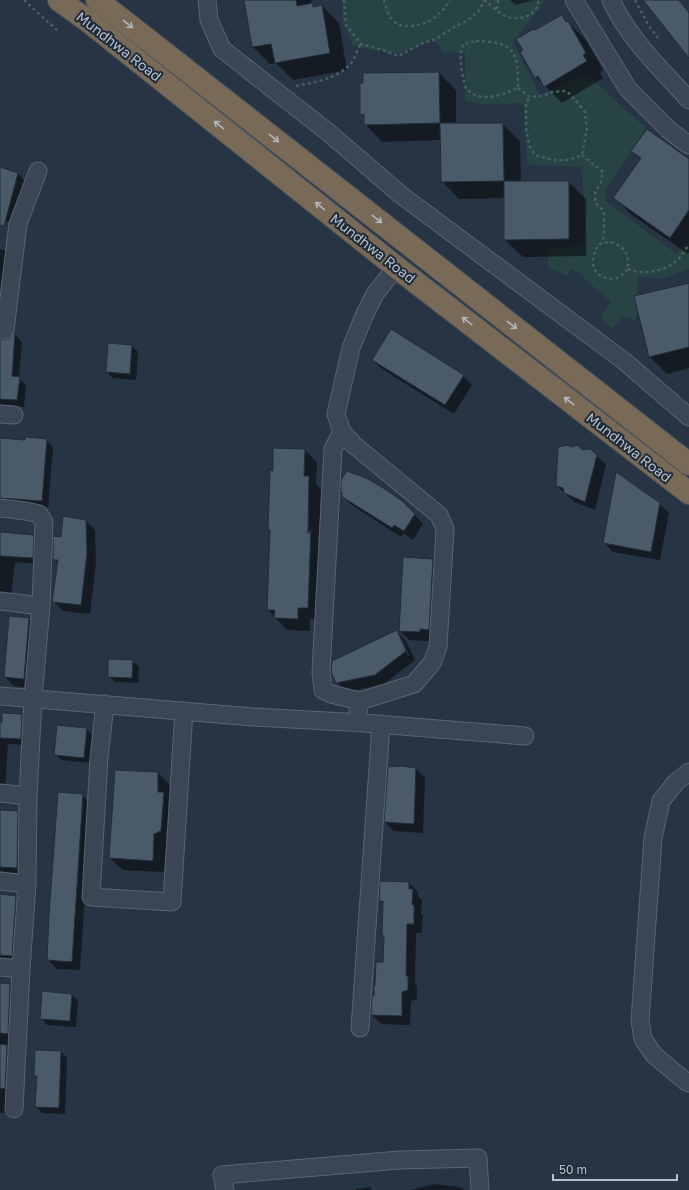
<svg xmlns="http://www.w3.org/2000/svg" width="689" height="1190" viewBox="0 0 689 1190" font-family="'Golos Text',sans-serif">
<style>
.green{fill:#284344}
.shadow{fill:#0007;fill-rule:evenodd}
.building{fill:#4a5a69;stroke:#212d3a}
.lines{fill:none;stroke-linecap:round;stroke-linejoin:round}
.minor-casing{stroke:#586470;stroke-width:19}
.highway-casing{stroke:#45515d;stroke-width:24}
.path{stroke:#465f60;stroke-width:2.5;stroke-dasharray:3 3;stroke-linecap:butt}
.minor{stroke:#3a4653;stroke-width:17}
.highway{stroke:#796957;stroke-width:22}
.oneway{stroke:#b1b8c0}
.labels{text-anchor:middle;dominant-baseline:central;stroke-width:4;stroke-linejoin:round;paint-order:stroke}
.street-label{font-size:14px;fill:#b7c1cc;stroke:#1f2b38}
</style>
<rect width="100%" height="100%" fill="#263443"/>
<path class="green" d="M343,0H544L545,2L513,42L540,95L587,74L646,128L605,191L606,201L677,254L689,241V269L663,279L638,277L636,320L623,317L613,329L601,317L611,302L572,268L567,276L559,272L548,269V250L583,245L585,230L582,167L527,165L524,105L516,103L486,105L465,101V52L443,53L435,39L395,54L353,46L342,20Z"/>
<path class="shadow" d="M245,0H311L312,4L315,7L322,6L339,23L347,70L293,80L276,63L270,64L253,47Z
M510,0H534L516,5Z
M562,16L585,39L603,70L600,72L603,78L562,103L536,77L524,50Z
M439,73L456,90V124H503L520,141L521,182H569L586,199V256L523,257L505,240V198L459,199L442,181L441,140L382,142L365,124V117L361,114Z
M633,151L689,160V252L688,254L632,215L615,198L641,160Z
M2,169L18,173L24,180L12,223L0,220V175Z
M0,249L4,250L12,257L0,331Z
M689,284V368L667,374L650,357Z
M15,335L22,342L19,378L26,385L24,407L0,404V340H11Z
M132,346L138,352L136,380L113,378L107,372Z
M373,360L463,376L472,385L454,414L382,369Z
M0,439L26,441L46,440L53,447L48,507L8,504L0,507Z
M305,450L317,462L316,484L321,489L319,539L323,542L320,620L310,619V631L287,630L268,610L271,531L269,530L274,472Z
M583,451L597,456L606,465L595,510L574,502L557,486Z
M343,496L411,511L423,524L413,540L403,533L401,537L352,505Z
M659,504L669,513L660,560L613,552L604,542Z
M86,521L95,530L96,563L90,614L63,611L54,601L58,564L54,559L62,538Z
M0,533L33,536L40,542L39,564L15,562L11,598L0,597Z
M433,560L442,569L438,639L429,638V641L409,640L400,630Z
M10,617L29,619L38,628L33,688L14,686L5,677Z
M397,632L406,641L415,660L384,684L346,692L337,682ZM401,641H403L409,655L408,656Z
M133,661L139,667L138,683L115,682L109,676Z
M22,714L28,721L27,745L8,744L5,789L0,790V723Z
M86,729L93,735L90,763L61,760L55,754Z
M389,768L416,769L425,778L423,833L394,831L385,822Z
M116,771L158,773L170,785V799L175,805L173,843L166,846L164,872L123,870L110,858Z
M82,795L91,804L80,970L57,969L48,960Z
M17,812L24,818L23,874L0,873V837Z
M409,883L418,892V896L422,900L421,914L423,915L422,933H416L415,984L417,986V999L411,1001L410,1025L381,1024L372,1015L373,997H375L384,963L385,937L383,935L384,905L380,901Z
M0,895L16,897L22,903L18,962L0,960Z
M0,984L10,985L17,992L8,1113H0Z
M43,993L72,995L78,1001L76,1027L47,1025L41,1018Z
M36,1051L61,1052L67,1058L65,1114L42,1113L36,1107L38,1078L35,1075Z
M434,1184L460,1187L464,1190H410Z
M370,1187L372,1190H356V1189Z"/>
<path class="building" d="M244,0H296L297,6L313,3V7L322,5L330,53L275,63L271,44L252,47Z
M643,0H679L689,13V58Z
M562,15L566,22L568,21L586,53L583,55L587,61L544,87L538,76L535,78L520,52L523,50L516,39L534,29L535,30Z
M439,72L440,123L364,125V114L360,115V83H363V73Z
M440,123H503L504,181L441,182Z
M647,129L689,159V210L670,238L613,198L641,158L631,151Z
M0,167L18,173L4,226L0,225Z
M504,181H569V239L504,240Z
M689,283V347L649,357L634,296Z
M391,329L464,375L445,405L372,360Z
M14,334H15L12,376L20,377L17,400L0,399V340L9,339Z
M108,343L132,345L130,374L106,372Z
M25,437L47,439L42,501L0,498V438L25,440Z
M568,445L571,447L578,445L582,450L590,449L597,455L585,502L564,493L563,488L556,486L558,447Z
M273,448L305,449L304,476H309L308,534L311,529L308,608H298V619L274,618L275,610H267L270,530H268L270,470L273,471Z
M347,471L366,478L385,489L402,501L415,514L404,531L394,525L392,528L341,496L343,494L341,493V480Z
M616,472L660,503L651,552L603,543Z
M63,516L86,520L87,553L81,605L52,602L58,560H53V536L61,537Z
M0,532L34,535L33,558L0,556Z
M403,557L433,559L429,630L420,629V632L399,631Z
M9,616L29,618L24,679L4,677Z
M397,630L406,651L375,675L336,683L331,672L332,661Z
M108,659L133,660L132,678L108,677Z
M2,713L22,714L21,739L0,738V722H2Z
M57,725L87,728L84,758L54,755Z
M401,766L416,768L414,824L384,822L388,767Z
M115,770L158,772V792H164L161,831L154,834L153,861L109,858Z
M58,792L83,794L72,962L47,960L49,915Z
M0,810L18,811L17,868L0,867Z
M380,881L409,882V889H413L412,905H414V924H407L406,976H408V990L402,992V1016L371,1015L372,996H374V986H375L376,962H383L384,936L382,935L383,901H379Z
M0,894L16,896L12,956L0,955Z
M0,983L10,984L8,1034L0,1033Z
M42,991L72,994L70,1021L40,1019Z
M0,1044L7,1045L5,1089L0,1088Z
M35,1050L61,1051L59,1108L35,1107L37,1076H34Z"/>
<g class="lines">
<defs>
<path id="minor" d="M207,0L209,20L222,49L329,133L401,195L624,361L689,417
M574,0L628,89L670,131L689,145
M611,0C628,38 661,69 689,100
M0,330H5L18,224L38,171
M0,414L14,415
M342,432L333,449L321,672L323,690L331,694L360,701L358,712
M0,508L26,511L39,514L44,522L41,606L33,698L28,796L27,884L21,969L14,1109
M0,601L41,606
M0,696L253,717L364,723L525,736
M360,701L414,684L432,663L438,647L445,529L439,515L354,445L342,432L336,414L351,348L364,316L375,294L396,267
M105,704L99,758L91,897L172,902L184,711
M689,772L676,782L661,801L653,838L640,1021L643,1039L654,1055L685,1081L689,1083
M0,793L28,796
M0,881L27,884
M0,967L21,969
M360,1028L381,724
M225,1190L222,1175L400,1160L478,1158L480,1190"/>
<path id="highway" d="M59,0L88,21L396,267L689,493
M97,0L689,464"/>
</defs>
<use href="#minor" class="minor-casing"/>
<use href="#highway" class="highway-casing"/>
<path class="path" d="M24,0L59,32
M344,0L346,25L361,44L383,50L398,56L423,43L434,40L454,27L467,21L478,12L485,0
M384,0C386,7 388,17 395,22C399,26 404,26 410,26C427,26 441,15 450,0
M484,0C491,5 498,12 505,16C516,22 540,16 538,0
M635,0L649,26L658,38
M497,9L498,0
M476,41C515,42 518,51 518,88C505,94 491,99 477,96C473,94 469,91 466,89C462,73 458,60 463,44Z
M296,86C315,82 337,79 350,64C355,59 357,50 361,44
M518,88L530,97L542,96L553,92L566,91L571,95L585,112L587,129L582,155C563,163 555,161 535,155L530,147L526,129V103L530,97
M582,155L603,172C602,175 602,179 601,182C599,187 595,190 595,196C595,209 603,206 604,214C605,223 603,234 603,243
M611,242C626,248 628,252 628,269C625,272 622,276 619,277C615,279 610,279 606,278C589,273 591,256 599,244Z
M628,269C632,270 636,272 641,272C651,273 666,269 674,263C681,258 684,251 689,245"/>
<use href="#minor" class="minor"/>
<use href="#highway" class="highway"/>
</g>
<defs><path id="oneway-shaft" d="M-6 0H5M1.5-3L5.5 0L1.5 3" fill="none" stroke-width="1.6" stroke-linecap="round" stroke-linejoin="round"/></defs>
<g class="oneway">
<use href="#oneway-shaft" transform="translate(128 24) rotate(38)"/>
<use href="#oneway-shaft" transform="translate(219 125) rotate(-141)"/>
<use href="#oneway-shaft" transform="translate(274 138) rotate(38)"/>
<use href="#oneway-shaft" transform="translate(320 206) rotate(-141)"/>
<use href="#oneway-shaft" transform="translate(377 219) rotate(38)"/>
<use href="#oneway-shaft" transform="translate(467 321) rotate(-142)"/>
<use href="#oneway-shaft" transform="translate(512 325) rotate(38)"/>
<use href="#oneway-shaft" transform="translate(569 401) rotate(-142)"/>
</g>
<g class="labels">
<g class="street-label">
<text transform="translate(119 46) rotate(38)">Mundhwa Road</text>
<text transform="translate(373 248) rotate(38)">Mundhwa Road</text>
<text transform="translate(629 447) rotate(38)">Mundhwa Road</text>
</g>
</g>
<path d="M553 1174v6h124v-6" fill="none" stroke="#b7c1cc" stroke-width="2"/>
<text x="559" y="1174" font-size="12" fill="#b7c1cc" stroke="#1f2b38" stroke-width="3" paint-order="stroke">50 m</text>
</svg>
